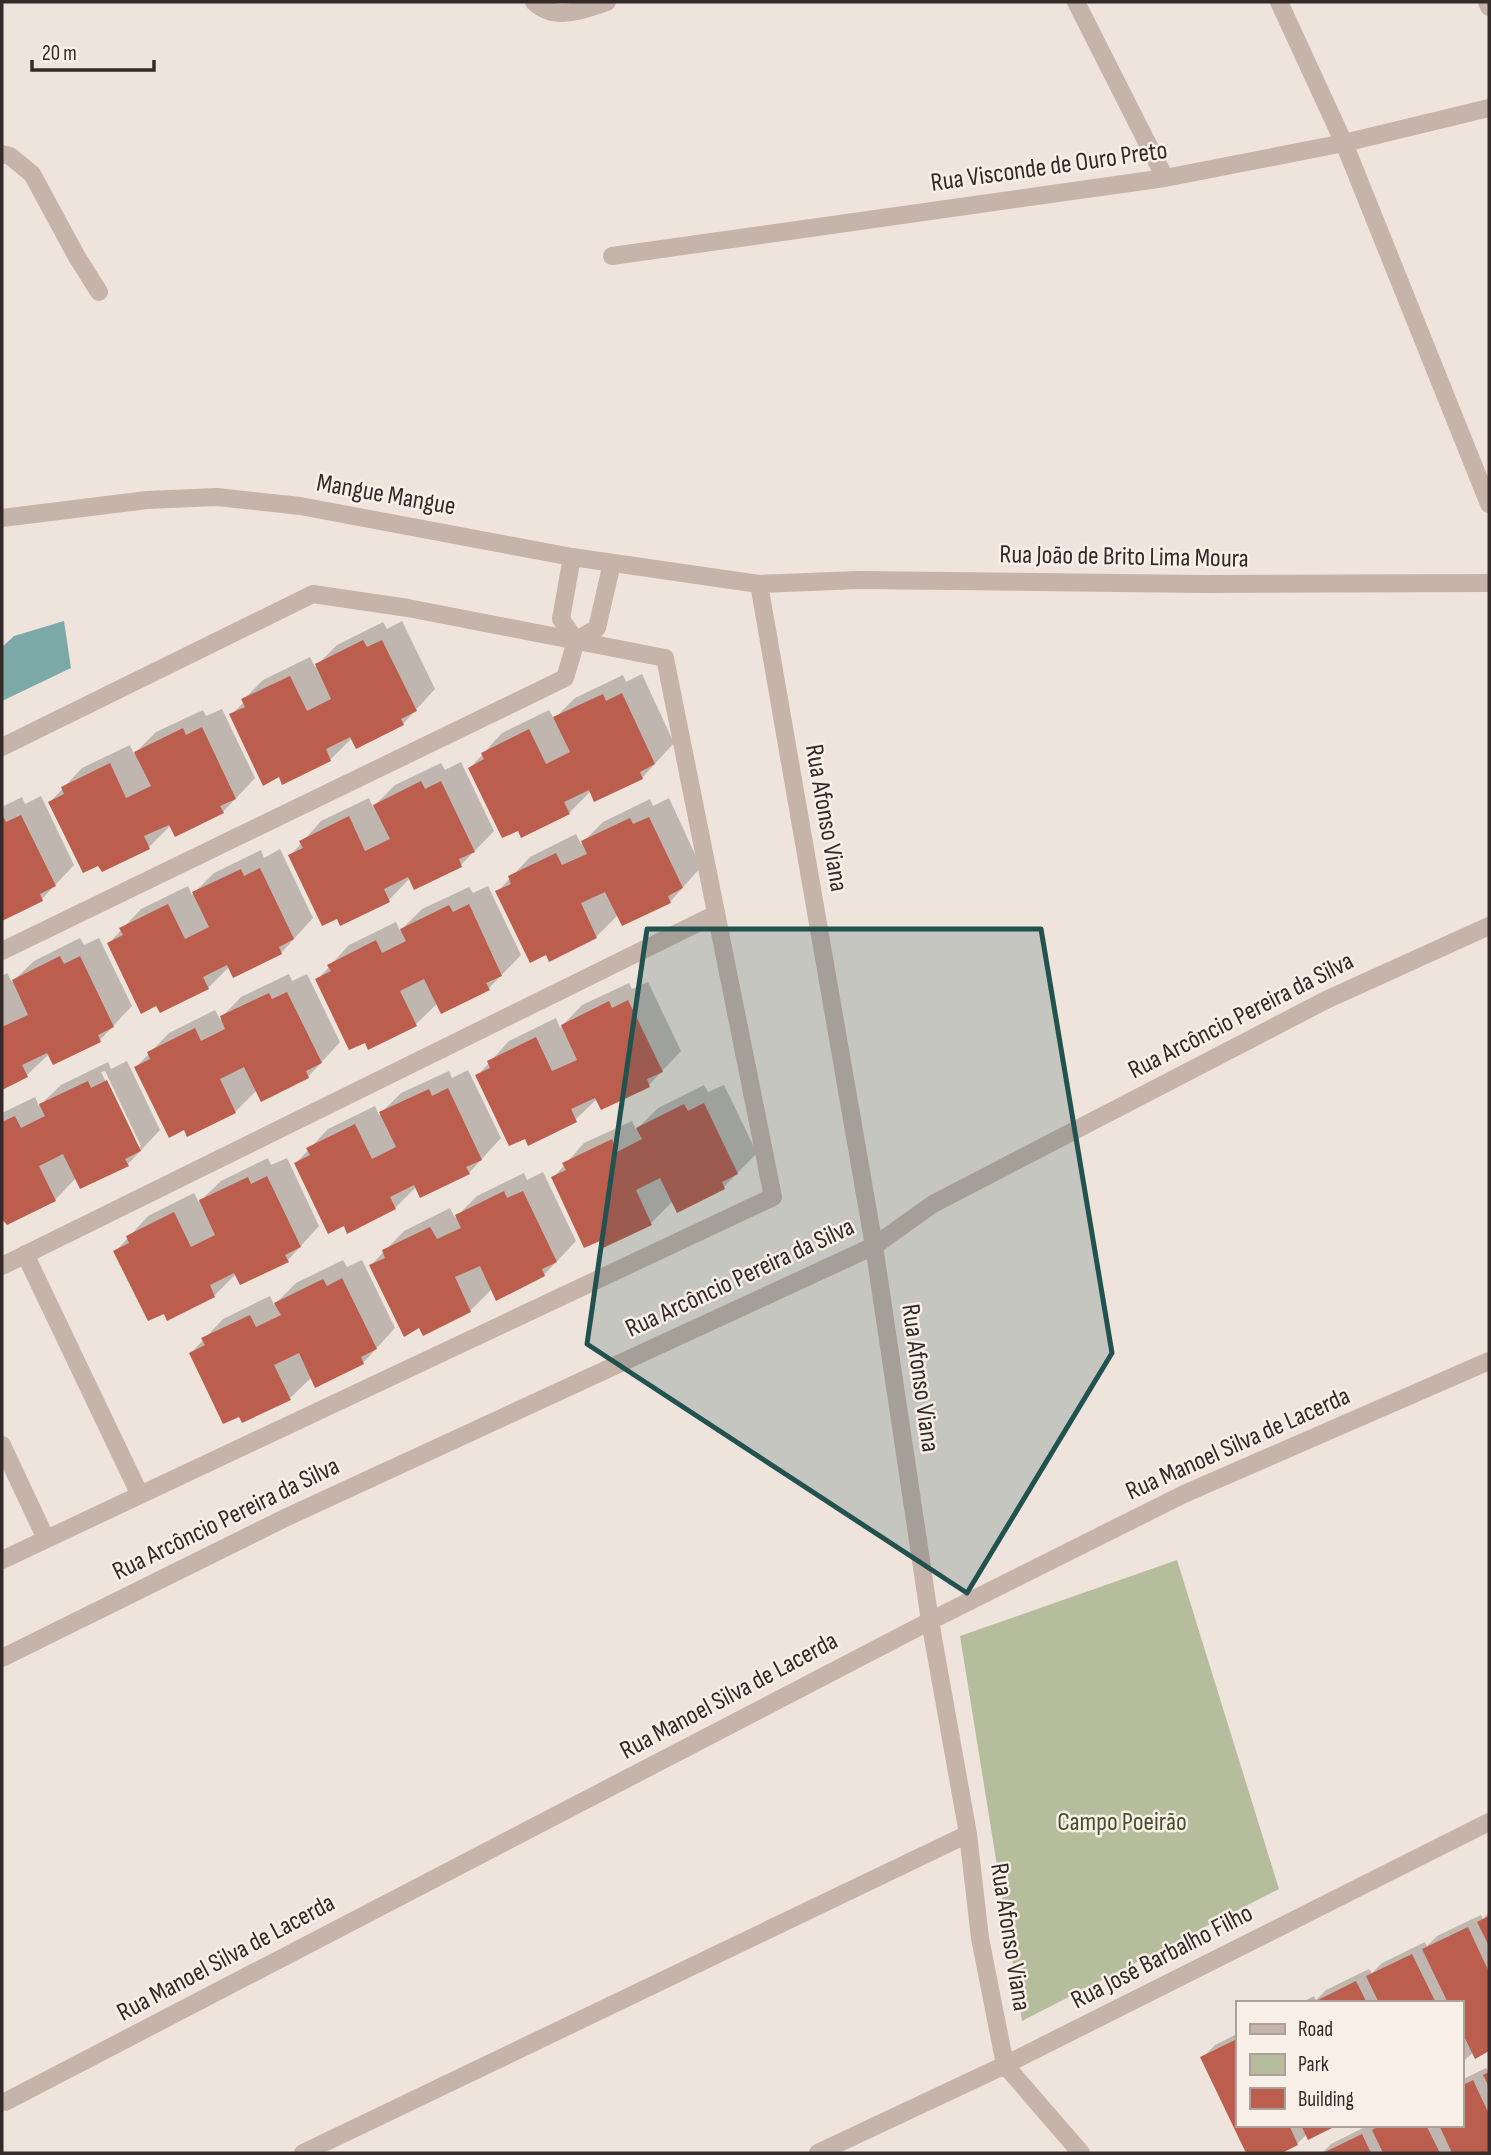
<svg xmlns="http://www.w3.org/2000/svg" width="1491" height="2155" viewBox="0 0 1491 2155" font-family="'Sofia Sans Condensed',sans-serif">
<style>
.green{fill:#b5bd9d}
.water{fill:#7daaa8}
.shadow{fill:#0003;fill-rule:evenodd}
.building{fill:#bb5e4e}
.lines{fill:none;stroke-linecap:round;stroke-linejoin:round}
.service{stroke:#c6b3a9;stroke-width:18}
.minor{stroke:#c6b3a9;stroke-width:18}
.marked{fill:#215250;fill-opacity:0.2;stroke:#215250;stroke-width:5;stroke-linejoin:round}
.labels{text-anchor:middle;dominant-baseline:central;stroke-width:5;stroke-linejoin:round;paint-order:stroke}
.street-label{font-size:26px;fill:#342b28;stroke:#f8efe7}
.park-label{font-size:26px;fill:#47502e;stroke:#f8efe7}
</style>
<rect width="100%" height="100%" fill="#efe4dc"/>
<path class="green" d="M1177,1560L1279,1889L1022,2021L960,1636Z"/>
<path class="water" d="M64,621L71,668L2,701V647L14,636Z"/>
<path class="shadow" d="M402,621L435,689L403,724L352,738L330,760L280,775L232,714L244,702L243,700L263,680L310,657L315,667L337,645L383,622L387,629Z
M642,674L674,743L642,778L591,791L569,813L470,768L502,733L549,710L554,719L575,698L623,675L626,682Z
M222,709L255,778L223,812L171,825L149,847L50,802L82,768L130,745L134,754L156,732L203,710L206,716Z
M461,762L494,831L461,865L415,888L410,878L389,900L290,856L321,821L369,798L373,807L395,785L441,763L445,770Z
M41,796L74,865L42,899L2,919V807L22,797L25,804Z
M669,798L701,867L670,902L618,915L596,937L498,891L530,857L576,834L581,844L603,822L650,799L653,806Z
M280,849L313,918L281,953L230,966L208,988L109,943L141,909L188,886L192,895L214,873L261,850L264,858Z
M488,886L521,955L489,988L442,1012L438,1003L416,1024L317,980L349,945L396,922L400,931L422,909L469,887L473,893Z
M80,938L84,945L99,938L132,1006L100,1040L54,1063L49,1054L27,1075L2,1088V976L7,973L12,982L34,961Z
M289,974L292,981L307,974L340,1042L308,1077L257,1090L235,1112L136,1067L169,1033L215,1010L220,1019L241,997Z
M648,982L681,1051L649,1085L597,1099L575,1120L477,1076L509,1041L556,1018L560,1028L582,1005L629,983L632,989Z
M127,1061L160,1130L128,1164L76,1178L55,1200L2,1217V1113L35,1097L39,1106L61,1085L108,1062L111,1069ZM105,1071L141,1146L138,1149L101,1072Z
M468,1070L501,1138L469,1173L417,1186L395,1208L296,1163L328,1129L375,1106L379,1115L401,1093L449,1071L452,1078Z
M704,1085L708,1092L724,1085L757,1153L724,1187L678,1211L673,1201L651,1223L553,1178L584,1143L632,1121L636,1130L658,1108Z
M268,1158L271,1165L287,1158L319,1226L288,1260L236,1274L214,1296L116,1251L148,1216L194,1193L199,1202L221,1181Z
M543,1172L576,1241L544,1275L492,1289L470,1311L371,1265L404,1231L450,1208L455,1218L477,1196L524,1173L527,1180Z
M343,1260L347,1267L362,1260L395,1328L363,1363L312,1377L290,1398L191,1353L223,1319L270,1296L274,1305L296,1283Z
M1489,1912V2050L1476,2056L1474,2052L1461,2063V2003H1301L1314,1996L1316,2000L1326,1990L1369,1969L1372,1973L1382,1963L1425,1942L1427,1946L1437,1936L1481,1915L1483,1919Z
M1237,2034V2125H1334L1307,2134L1297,2144L1278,2153H1248L1202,2058L1215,2045Z
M1486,2068L1489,2071V2153H1322L1331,2144L1369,2125H1461V2080Z"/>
<path class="building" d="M363,640L367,647L382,640L417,711L401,719L404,725L356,749L350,737L326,749L331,761L282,785L279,777L263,786L229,714L245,707L241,699L290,676L307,711L331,699L315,664Z
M622,693L655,764L640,772L643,779L594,802L589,790L564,802L570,814L521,838L518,831L502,838L468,768L484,759L481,753L529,729L546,764L570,752L553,717L603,694L606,701Z
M202,727L236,799L220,806L224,813L175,837L169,825L144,836L150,849L102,872L98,866L83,873L48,802L64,794L61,787L110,763L126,798L151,786L134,752L183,728L186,735Z
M421,781L425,789L441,781L475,852L459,859L462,867L414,890L408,877L384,889L390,902L340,926L337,919L322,926L288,855L303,848L299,841L349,816L365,851L390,839L373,805Z
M2,814L6,822L21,815L56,886L40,894L43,901L2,921Z
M649,817L683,888L668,896L671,903L622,926L605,892L581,903L597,938L549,962L546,955L530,963L495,891L511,884L508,876L556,853L562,865L587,854L581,841L630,818L633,824Z
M260,868L294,939L279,947L282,954L233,978L227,965L203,977L209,989L160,1013L156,1006L141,1014L107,943L123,935L119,928L168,904L185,939L209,927L192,892L241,869L244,876Z
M469,904L502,976L486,983L490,990L441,1014L424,979L400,991L417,1026L368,1050L365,1043L349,1050L315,979L331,971L327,965L376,940L382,953L406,941L400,929L449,905L453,912Z
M60,956L64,964L80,956L114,1027L98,1035L101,1042L53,1065L47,1053L22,1065L28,1077L2,1090V1027L28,1015L12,980Z
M287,992L322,1063L306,1071L309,1078L261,1102L244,1067L220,1079L236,1113L187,1137L184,1130L169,1138L134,1067L150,1059L147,1052L195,1028L201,1041L225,1029L220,1016L269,993L272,999Z
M628,1000L663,1072L647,1079L650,1087L601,1110L595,1098L571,1109L577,1122L528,1146L525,1139L509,1146L475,1075L490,1068L487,1061L536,1037L552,1071L577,1060L561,1025L609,1001L612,1008Z
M107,1080L141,1151L125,1159L129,1166L80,1189L63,1154L39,1166L56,1201L7,1225L2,1219V1122L15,1116L21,1128L45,1116L39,1104L88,1081L91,1088Z
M448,1088L482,1160L466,1167L470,1174L420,1198L414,1185L390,1197L396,1209L347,1234L344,1226L328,1234L294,1163L310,1155L306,1148L355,1124L372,1159L396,1147L379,1112L429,1089L432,1096Z
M704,1103L738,1174L722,1182L725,1189L677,1213L660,1178L636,1190L652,1225L603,1248L600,1241L584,1248L551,1177L566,1170L562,1163L612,1139L617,1152L642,1139L636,1128L684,1104L688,1111Z
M267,1176L301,1247L285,1255L289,1262L240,1285L234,1273L210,1285L215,1297L167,1321L164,1314L148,1321L113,1251L129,1243L126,1236L174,1212L191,1247L215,1235L199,1200L248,1177L251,1184Z
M504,1191L507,1198L523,1191L557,1262L542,1269L545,1276L496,1301L480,1266L455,1277L471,1312L423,1336L419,1328L404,1337L369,1265L385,1258L382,1250L430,1227L437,1239L461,1228L455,1215Z
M342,1278L377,1349L361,1357L364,1364L315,1388L299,1353L274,1365L291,1400L242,1423L239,1417L223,1424L189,1353L205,1345L201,1338L250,1315L256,1327L281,1315L274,1303L323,1279L327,1286Z
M1489,1916V1946L1477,1922Z
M1468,1927L1489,1972V2051L1475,2059L1461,2030V2003H1448L1422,1949Z
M1412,1954L1436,2003H1379L1366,1976Z
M1356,1981L1367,2003H1312Z
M1237,2039V2125H1289L1298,2145L1282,2153H1246L1200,2057Z
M1489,2072V2087L1483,2075Z
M1473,2080L1489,2114V2153H1452L1439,2125H1461V2086Z
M1301,2125H1338L1308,2140Z
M1381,2125H1426L1440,2153H1383L1372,2130Z
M1362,2134L1371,2153H1323Z"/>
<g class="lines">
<path class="service" d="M2,154L10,156L32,174L77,257L99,292
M572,557L561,619L576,641
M2,747L313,594L408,608L665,658L773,1197L2,1560
M2,951L565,678L576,641L597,628L612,563
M25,1254L140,1495
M2,1266L716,914
M2,1445L46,1539"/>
<path class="minor" d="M534,2C556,22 582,10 607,2
M1076,2L1165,178
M1279,2L1344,143L1489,504
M1487,2L1489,7
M612,256L1165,178L1344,143L1489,108
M2,518L147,500L217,497L300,506L572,557L759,584L858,580L1202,584L1489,583
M759,584L874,1246L930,1621L968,1834L980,1938L1005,2065L1081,2153
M2,1658L285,1518L874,1246L933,1204L1326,1000L1489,926
M5,2102L930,1621L1184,1494L1489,1361
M303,2153L968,1834
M818,2153L1005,2065L1489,1822"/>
</g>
<path class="marked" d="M647,929H1041L1112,1353L967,1593L587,1344Z"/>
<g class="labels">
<g class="street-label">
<text transform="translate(1049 167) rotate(-8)">Rua Visconde de Ouro Preto</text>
<text transform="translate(386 495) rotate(10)">Mangue Mangue</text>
<text transform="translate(1124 557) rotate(1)">Rua João de Brito Lima Moura</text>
<text transform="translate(826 818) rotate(80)">Rua Afonso Viana</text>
<text transform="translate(1241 1016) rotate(-27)">Rua Arcôncio Pereira da Silva</text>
<text transform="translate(740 1278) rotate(-25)">Rua Arcôncio Pereira da Silva</text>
<text transform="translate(920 1378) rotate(82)">Rua Afonso Viana</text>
<text transform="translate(1238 1444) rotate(-24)">Rua Manoel Silva de Lacerda</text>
<text transform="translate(226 1519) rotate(-26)">Rua Arcôncio Pereira da Silva</text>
<text transform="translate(729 1696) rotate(-28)">Rua Manoel Silva de Lacerda</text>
<text transform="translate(1010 1937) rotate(81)">Rua Afonso Viana</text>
<text transform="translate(1162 1957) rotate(-27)">Rua José Barbalho Filho</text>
<text transform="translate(226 1958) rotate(-28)">Rua Manoel Silva de Lacerda</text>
</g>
<g class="park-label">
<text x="1122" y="1822">Campo Poeirão</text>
</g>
</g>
<rect width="1491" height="2155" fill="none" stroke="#342b28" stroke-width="7"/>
<rect x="1236" y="2001" width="228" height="126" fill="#f8efe7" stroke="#aaa19b" stroke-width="2"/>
<rect x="1250" y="2024" width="35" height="10" fill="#c6b3a9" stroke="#aaa19b" stroke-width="2"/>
<text x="1298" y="2036" font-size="21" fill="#342b28">Road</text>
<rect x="1250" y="2054" width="35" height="21" fill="#b5bd9d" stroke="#aaa19b" stroke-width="2"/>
<text x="1298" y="2071" font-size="21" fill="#342b28">Park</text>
<rect x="1250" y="2088" width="35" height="21" fill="#bb5e4e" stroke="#aaa19b" stroke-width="2"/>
<text x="1298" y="2106" font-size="21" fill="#342b28">Building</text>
<path d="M32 60v10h122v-10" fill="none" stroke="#342b28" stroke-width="3.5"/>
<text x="42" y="60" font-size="21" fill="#342b28" stroke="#f8efe7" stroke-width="5" paint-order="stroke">20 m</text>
</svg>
